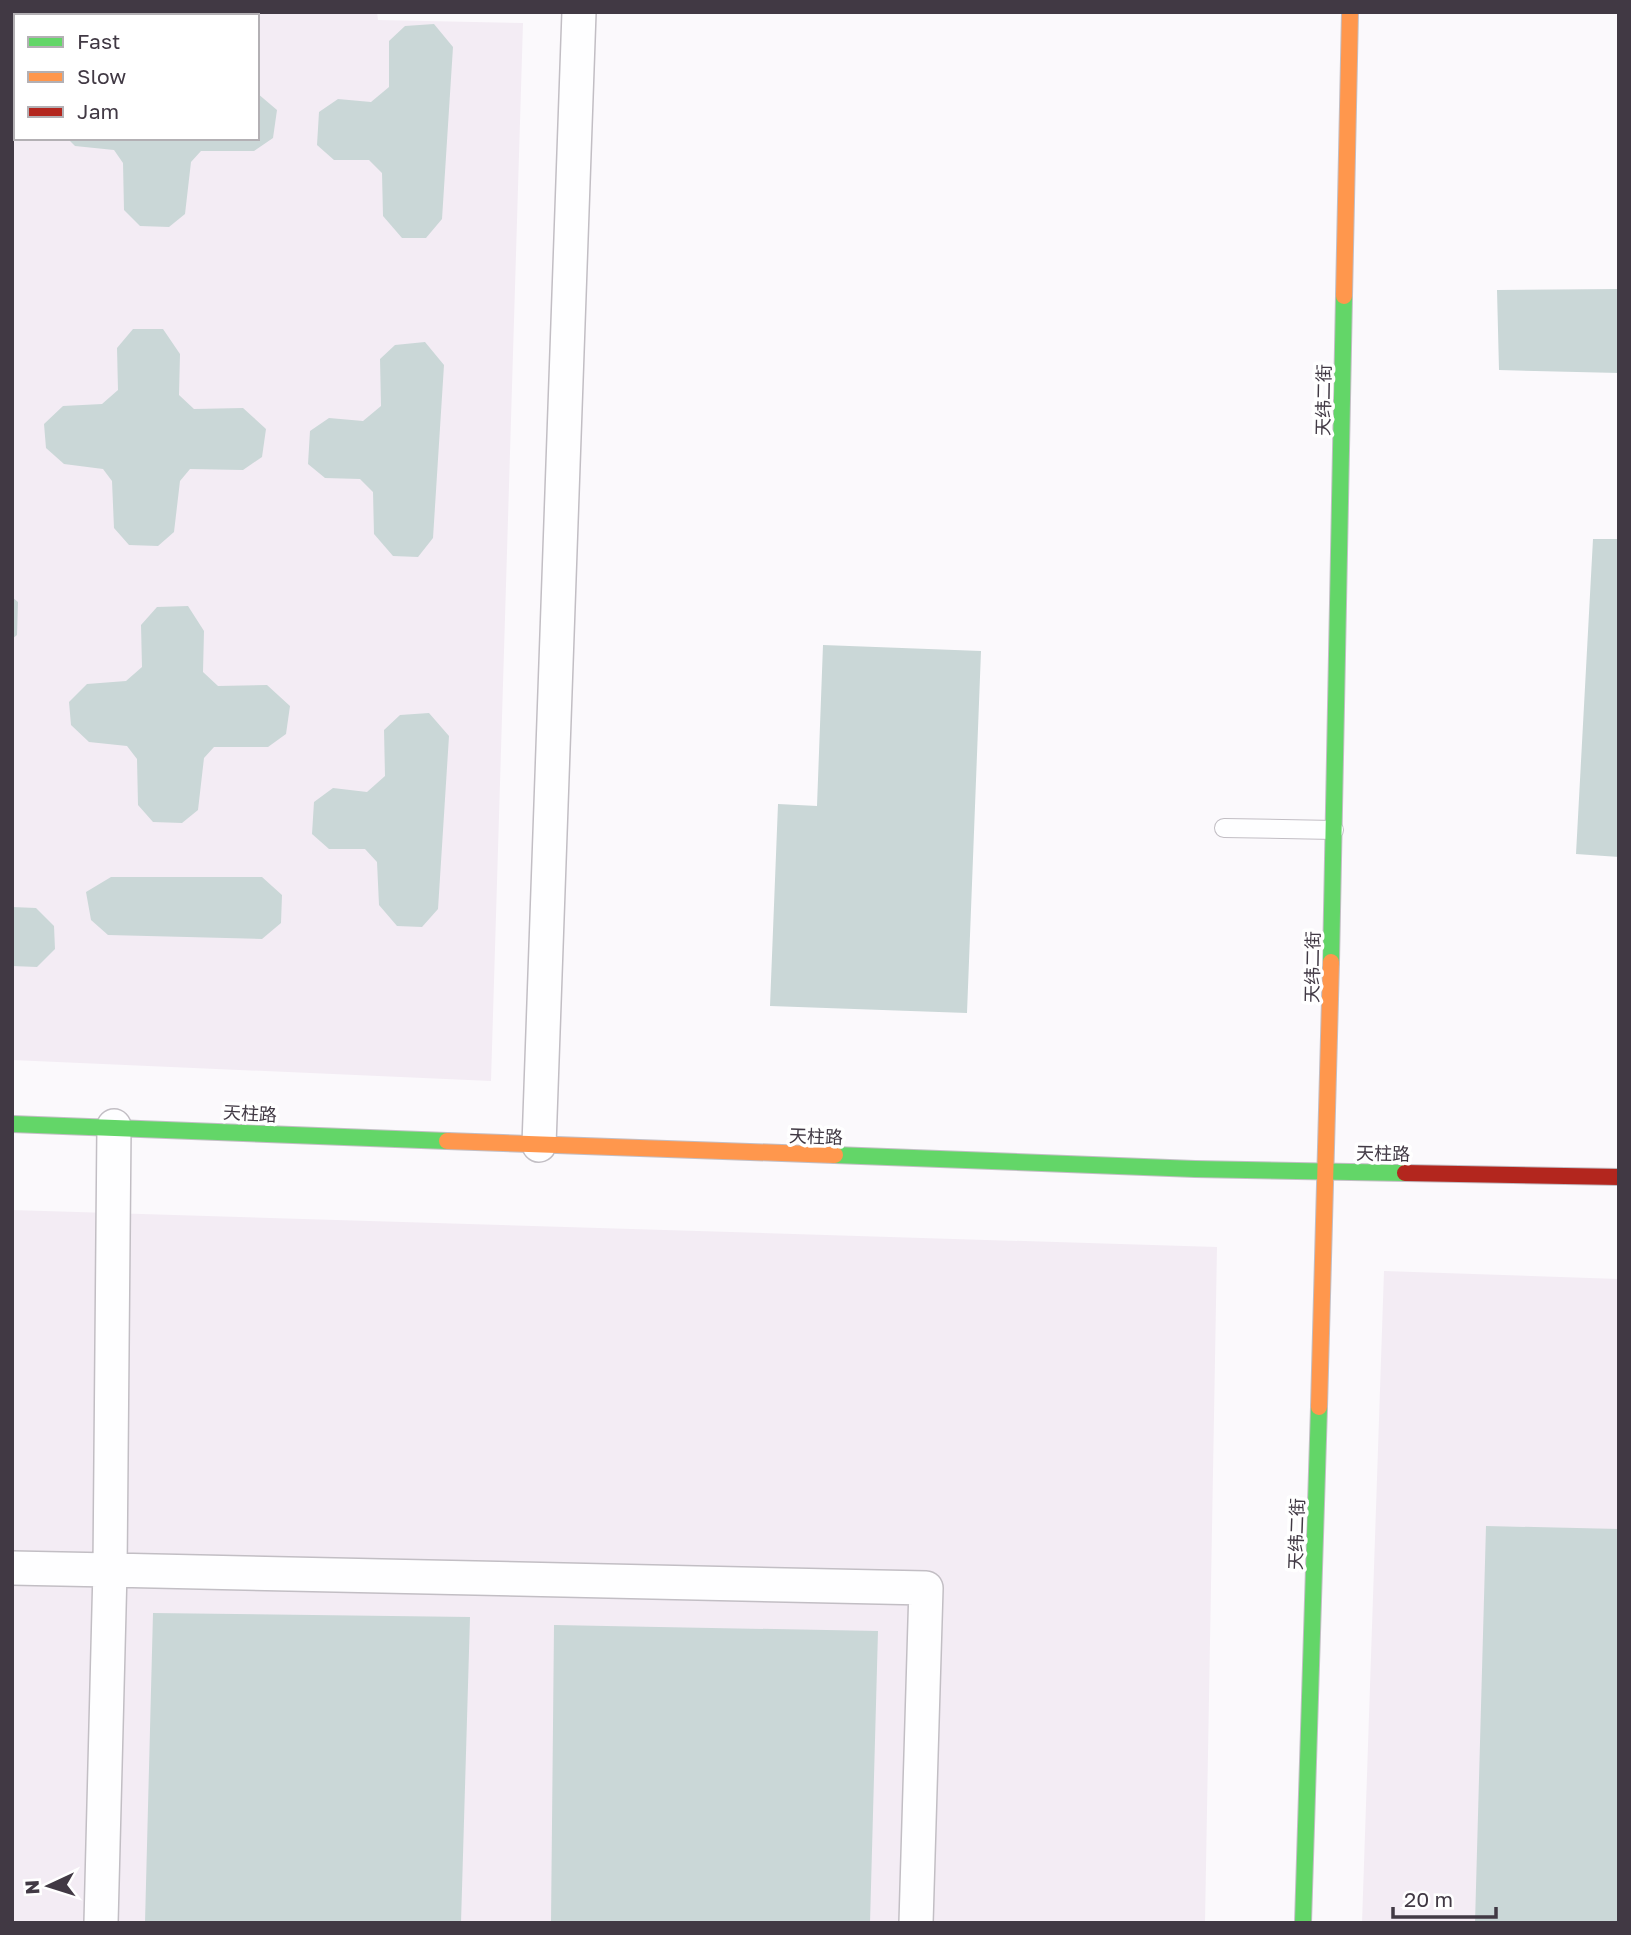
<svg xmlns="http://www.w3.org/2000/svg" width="1631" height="1935" viewBox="0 0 1631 1935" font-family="'Golos Text','Noto Sans SC',sans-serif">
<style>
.built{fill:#f3ecf4;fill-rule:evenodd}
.building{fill:#cad7d7}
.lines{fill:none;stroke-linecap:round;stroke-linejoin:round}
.lane-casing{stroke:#c2bec4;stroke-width:20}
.street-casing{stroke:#c2bec4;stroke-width:36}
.fast-casing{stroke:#c2bec4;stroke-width:18}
.slow-casing{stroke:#c2bec4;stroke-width:18}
.jam-casing{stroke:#c2bec4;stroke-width:18}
.lane{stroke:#fefeff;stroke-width:18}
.street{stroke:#fefeff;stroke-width:33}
.fast{stroke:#63d668;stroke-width:16}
.slow{stroke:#ff974d;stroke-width:16}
.jam{stroke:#b3261e;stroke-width:16}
.labels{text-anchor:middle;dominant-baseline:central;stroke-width:7;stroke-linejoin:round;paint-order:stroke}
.street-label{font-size:18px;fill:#413944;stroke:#fff}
</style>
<rect width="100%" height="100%" fill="#fbf9fc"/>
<path class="built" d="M12,12H377L378,20L523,23L491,1081L12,1060ZM16,16H257V138H16Z
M12,1210L1217,1247L1205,1923H12Z
M1384,1271L1619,1279V1923H1362Z"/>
<path class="building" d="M142,12H176L178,16H139Z
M434,24L453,47L442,219L426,238H402L383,216L382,173L369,160H334L317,145L319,112L338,99L371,102L389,87V41L405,26Z
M257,93L277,110L273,138L254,151H201L191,162L185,214L169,227L140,226L124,210L123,163L114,150L75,146L67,138H257Z
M1619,289V373L1499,370L1497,290Z
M133,329H163L180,354L179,395L194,409L243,408L266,429L262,457L243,470L190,469L180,481L174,532L158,546L129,545L114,528L112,481L103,469L64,464L46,448L44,424L63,406L102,404L118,390L117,348Z
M425,342L444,365L433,538L418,557L393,556L374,534L373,492L360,479L325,478L308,464L310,431L329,418L363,421L381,406L380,359L395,345Z
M1593,539H1619V857L1576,854Z
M12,597L18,602L17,635L12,639Z
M188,606L204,631L203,672L218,686L267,685L290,706L286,734L268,747H214L204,758L198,810L182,823L153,822L138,805L137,759L127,746L89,742L71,725L69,702L87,684L126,681L142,667L141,625L157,607Z
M823,645L981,651L967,1013L770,1006L778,804L817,806Z
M429,713L449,736L438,909L422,927L397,926L379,905L377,862L365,849H329L312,834L314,802L333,788L367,792L385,776L384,730L400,715Z
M111,877H262L282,895L281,923L262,939L108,935L91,920L86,892Z
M12,907L36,908L54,926L55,949L37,967L12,966Z
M1486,1526L1619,1529V1923H1475Z
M153,1613L470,1617L461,1923H145Z
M554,1625L878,1631L870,1923H551Z"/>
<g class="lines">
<defs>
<path id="lane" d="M1224,828L1334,830"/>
<path id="street" d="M539,1145L579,12
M12,1568L110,1570L114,1126
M101,1923L110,1570L926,1588L916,1923"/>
<path id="fast" d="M1331,962L1344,296
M12,1124L447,1141
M835,1155L1195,1169L1405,1173
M1303,1923L1319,1407"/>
<path id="slow" d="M1344,296L1350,12
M447,1141L835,1155
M1319,1407L1331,962"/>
<path id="jam" d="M1405,1173L1619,1177"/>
</defs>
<use href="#lane" class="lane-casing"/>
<use href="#street" class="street-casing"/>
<use href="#fast" class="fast-casing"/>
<use href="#slow" class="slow-casing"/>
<use href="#jam" class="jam-casing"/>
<use href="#lane" class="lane"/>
<use href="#street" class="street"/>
<use href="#fast" class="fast"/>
<use href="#slow" class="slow"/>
<use href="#jam" class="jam"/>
</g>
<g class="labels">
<g class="street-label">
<text transform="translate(1323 400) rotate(-89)">天纬二街</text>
<text transform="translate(1312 967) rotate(-89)">天纬二街</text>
<text transform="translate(250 1113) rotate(3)">天柱路</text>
<text transform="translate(816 1136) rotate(2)">天柱路</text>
<text transform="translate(1383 1153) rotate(1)">天柱路</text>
<text transform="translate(1296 1534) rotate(-88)">天纬二街</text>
</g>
</g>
<rect width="1631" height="1935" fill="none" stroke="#413944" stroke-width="28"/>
<rect x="14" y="14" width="245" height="126" fill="#ffffff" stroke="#b3b0b4" stroke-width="2"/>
<rect x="28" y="37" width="35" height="10" fill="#63d668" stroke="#b3b0b4" stroke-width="2"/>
<text x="77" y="49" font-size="21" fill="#413944">Fast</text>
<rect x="28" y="72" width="35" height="10" fill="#ff974d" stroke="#b3b0b4" stroke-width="2"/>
<text x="77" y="84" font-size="21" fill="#413944">Slow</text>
<rect x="28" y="107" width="35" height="10" fill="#b3261e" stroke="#b3b0b4" stroke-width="2"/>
<text x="77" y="119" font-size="21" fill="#413944">Jam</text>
<g transform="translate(49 1886) rotate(266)" stroke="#ffffff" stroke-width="5" paint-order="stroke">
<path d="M0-5L12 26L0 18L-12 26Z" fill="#413944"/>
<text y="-10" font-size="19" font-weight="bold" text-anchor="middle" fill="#413944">N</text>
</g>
<path d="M1393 1907v10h103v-10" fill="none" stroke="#413944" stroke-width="3.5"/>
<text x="1404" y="1907" font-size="21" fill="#413944" stroke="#ffffff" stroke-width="5" paint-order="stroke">20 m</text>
</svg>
